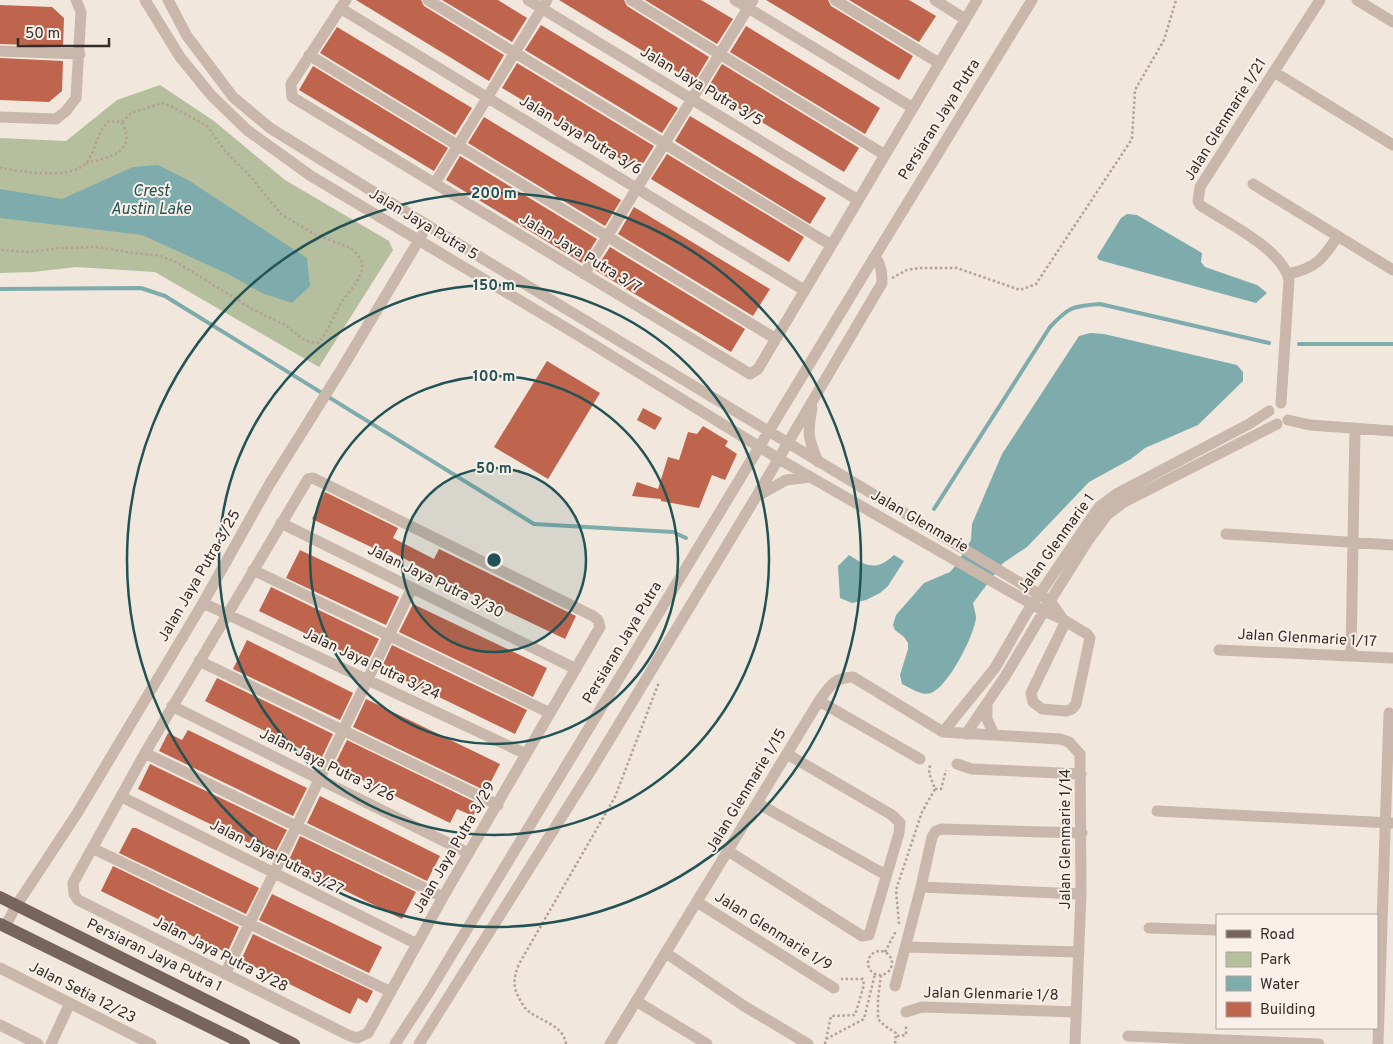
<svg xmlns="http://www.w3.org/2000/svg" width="1393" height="1044" viewBox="0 0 1393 1044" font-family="Overpass,sans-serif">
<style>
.green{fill:#b5bf9e}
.water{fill:#7eacac}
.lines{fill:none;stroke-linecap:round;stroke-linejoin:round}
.stream{stroke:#7eacac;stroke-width:4}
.building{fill:#bf654d}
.path{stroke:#b4a194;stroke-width:2.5;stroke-dasharray:2.5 2.5;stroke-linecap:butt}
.minor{stroke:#c8b7aa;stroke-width:11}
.major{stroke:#77645b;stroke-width:12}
.ring{fill:none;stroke:#215355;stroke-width:2.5}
.labels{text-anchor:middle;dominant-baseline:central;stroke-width:4;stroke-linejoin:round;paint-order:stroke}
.street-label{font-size:15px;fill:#362d29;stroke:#f9f1e9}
.water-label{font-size:16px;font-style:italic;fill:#215355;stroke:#f9f1e9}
.centre{fill:#215355;stroke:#f9f1e9;stroke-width:2.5}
.ring-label{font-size:15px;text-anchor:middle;font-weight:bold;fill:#215355;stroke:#f9f1e9;stroke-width:4;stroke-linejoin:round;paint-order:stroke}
</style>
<rect width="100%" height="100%" fill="#f1e7dd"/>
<path class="green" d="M160,85L214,121L285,180L389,241L393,250L319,367L155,272L76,267L33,272L0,273V138L66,141L117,100Z"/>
<path class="water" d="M158,165L188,180L307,258L310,286L292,303L262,293L228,274L142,235L0,218V189L62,199L133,167Z
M1127,214L1137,215L1202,253L1201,262L1205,267L1257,285L1267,293L1256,303L1099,260L1097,257L1121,218Z
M1090,333L1104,334L1237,365L1243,372V381L1198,425L1145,448L1131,459L1089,482L1027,547L1003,563L973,603C974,608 976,614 976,618C974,636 948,687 931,693C920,696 911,688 902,684L900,675L908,649V643L904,637L895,630L893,625L896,615L924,583L950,572L956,565L971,540L972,524L1002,454L1079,336Z
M849,555C867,567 877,571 894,555L904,561L888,586L880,593L866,600L852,603L840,598L838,566Z"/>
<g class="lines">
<path class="stream" d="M0,289L141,288L165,296L534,524L673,532L686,538
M1299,344H1393
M934,509L1050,327C1069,307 1072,306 1100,304L1269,343"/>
</g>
<path class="building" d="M356,0H421L424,6L504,55L489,81Z
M442,0H498L527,18L512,42Z
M559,0H624L627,6L709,57L694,82Z
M645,0H701L733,19L717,44Z
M766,0H828L831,6L913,56L899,80Z
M849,0H909L936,16L919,42Z
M0,5L52,7L64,18L63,46L0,44Z
M541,25L678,108L662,133L525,50Z
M746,26L880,108L865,134L730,52Z
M337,27L472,108L455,135L320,53Z
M0,58L63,61L62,91L49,102L0,100Z
M517,63L654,146L639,170L502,88Z
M722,64L859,148L844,172L707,89Z
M313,66L448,148L434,171L299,90Z
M690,116L826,198L810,224L675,141Z
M484,117L621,200L605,226L468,143Z
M667,154L804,237L789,262L651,179Z
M460,156L597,239L582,263L446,180Z
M634,207L770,289L753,316L618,234Z
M610,247L745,329L731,352L595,270Z
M547,361L600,393L548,479L494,447Z
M643,408L662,418L655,430L637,420Z
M703,426L728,441L725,446L737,454L725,480L712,475L699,508L661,501V499L632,496L637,482L658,489L668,457L679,460L688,432L697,434Z
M325,492L398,528L393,538L434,559L439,549L576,616L565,639L427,573L428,571L388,550L386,554L312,519Z
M300,550L399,597L386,625L286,578Z
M271,587L379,639L367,663L259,611Z
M413,604L547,668L533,697L399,632Z
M247,640L353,693L340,720L233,669Z
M392,645L527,710L515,734L381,669Z
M217,678L333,734L321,759L205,701Z
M366,699L500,764L486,791L353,727Z
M188,730L307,788L293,816L159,751L168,733L182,740Z
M347,740L479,804L473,816L457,809L450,823L334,766Z
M150,764L287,830L274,855L138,789Z
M320,796L440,856L427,881L307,823Z
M132,828H136L259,888L246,914L119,853Z
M300,836L416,892L402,919L288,862Z
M113,866L239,927L227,953L101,891Z
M272,894L382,947L369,973L259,920Z
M253,934L373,991L367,1003L358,998L350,1014L241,960Z"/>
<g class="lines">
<path class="path" d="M86,163C109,157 137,154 122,122
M0,168C21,171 72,181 87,162C96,149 97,132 109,121L122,122L131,113L162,103L171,106L207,126L225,151L249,175L281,214L316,235L351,248L357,254L362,262V270L358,280L341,303L323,338L318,343L310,342L303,339L285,325L254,310L178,263L161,256L134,253L97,247L59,248L30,252L0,250
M892,278L907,270L919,268H957L1020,290L1036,284L1132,139L1135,90L1164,40L1176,0
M935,789H941L946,770
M899,924L896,890L922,812L935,789L929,773L930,765
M868 963a12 12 0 1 1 24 0a12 12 0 1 1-24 0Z
M885,952L896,931
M881,975L878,999V1019L885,1026L896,1033L895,1044
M897,1036L906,1035V1024
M826,1039L864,1019L875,974
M566,1044C563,1023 537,1021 525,1008C523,1006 521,1001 519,998C512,985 514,977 519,964L615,797L659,682
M825,1044L831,1016L855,1015L864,985L863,979H841"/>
<path class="minor" d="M145,0L180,57L211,95L247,130L311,176L581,337L779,459L1044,611L1062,619L1087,634L1090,638L1076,704L1072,709L1066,711L1042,709L1033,702L1031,693L1066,621
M168,0L187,36L233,97L270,128L427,225L1050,601L1062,618
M346,0L291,84L292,97L750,374L758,369L977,0
M428,0L831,245
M528,0L858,200
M631,0L885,155
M735,0L913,108
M835,0L939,63
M935,0L965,19
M1357,0L1393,22
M340,8L804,290
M0,51L80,54
M309,55L776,339
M1274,72L1393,145
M0,117L56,119L66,111L76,98L81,12L76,0
M435,183L547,0
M1253,184L1393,270
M584,274L753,0
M1288,274C1316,268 1322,260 1338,236
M1281,403L1289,280C1283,249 1225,222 1200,205L1198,201L1200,187L1320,0
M812,408C807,435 808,437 818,462
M1288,420L1310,425L1393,431
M313,478L593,616L598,620L600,627L443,897L368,1033L357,1038L348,1035L78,900L74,894L73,883L145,753L308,479Z
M759,495L786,480L810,477
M281,523L576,669
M1226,534L1393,545
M253,570L550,713
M203,603L526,754
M1219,650L1393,658
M1351,656L1355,428
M199,661L498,805
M819,701L920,759
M987,703V719L994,735
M172,706L468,853
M943,732L995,668L1026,614L1099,507L1118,493L1249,424L1269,411
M966,734L1006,675L1050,601L1087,542L1107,515L1124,502L1277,424
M145,753L443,897
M957,764L972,769L1081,774
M122,797L417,944
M757,803L886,875
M1157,811L1391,823
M92,848L391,992
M728,851L862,936L869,935L899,833L900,823L892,815L787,754
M921,887L1081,894
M697,902L834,988
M5,927L16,906L78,812L203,603L269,485L341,370L422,235
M1149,928L1217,930
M906,947L1079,952
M666,953L744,1006L808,1044
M0,968L151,1044
M225,974L412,588
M895,986L921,887L932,837L936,831L941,829L1082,833
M636,1001L707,1044
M906,1012L922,1007L1076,1012
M0,1025L38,1044
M1128,1036L1319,1044
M51,1044L70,1003
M395,1044L429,992L875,256L1032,0
M419,1044L593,767L756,497L882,283C882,272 881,265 875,256
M610,1044L819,701C830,686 833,678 853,677L943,732L1060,739L1069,742L1080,754L1081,894L1075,1044
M1378,1044L1389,713"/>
<path class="major" d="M0,897L294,1044
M0,924L244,1044"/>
</g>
<circle cx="494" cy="560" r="92" fill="#215355" fill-opacity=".12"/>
<g class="ring">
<circle cx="494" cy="560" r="92"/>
<circle cx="494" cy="560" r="184"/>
<circle cx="494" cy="560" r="275"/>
<circle cx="494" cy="560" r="367"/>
</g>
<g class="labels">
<g class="street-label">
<text transform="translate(701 87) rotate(31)">Jalan Jaya Putra 3/5</text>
<text transform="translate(940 120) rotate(-58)">Persiaran Jaya Putra</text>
<text transform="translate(1226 120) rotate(-58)">Jalan Glenmarie 1/21</text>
<text transform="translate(580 136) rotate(31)">Jalan Jaya Putra 3/6</text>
<text transform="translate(423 225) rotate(31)">Jalan Jaya Putra 5</text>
<text transform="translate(580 254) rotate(31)">Jalan Jaya Putra 3/7</text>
<text transform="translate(919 522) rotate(30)">Jalan Glenmarie</text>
<text transform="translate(1057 544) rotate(-54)">Jalan Glenmarie 1</text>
<text transform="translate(200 576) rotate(-60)">Jalan Jaya Putra 3/25</text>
<text transform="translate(435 582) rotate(26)">Jalan Jaya Putra 3/30</text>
<text transform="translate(1307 639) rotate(3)">Jalan Glenmarie 1/17</text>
<text transform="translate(623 643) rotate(-59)">Persiaran Jaya Putra</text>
<text transform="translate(371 665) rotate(25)">Jalan Jaya Putra 3/24</text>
<text transform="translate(327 766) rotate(26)">Jalan Jaya Putra 3/26</text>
<text transform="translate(747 791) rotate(-59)">Jalan Glenmarie 1/15</text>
<text transform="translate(1066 839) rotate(-90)">Jalan Glenmarie 1/14</text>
<text transform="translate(455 848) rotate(-60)">Jalan Jaya Putra 3/29</text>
<text transform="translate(276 858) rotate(27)">Jalan Jaya Putra 3/27</text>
<text transform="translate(773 932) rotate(32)">Jalan Glenmarie 1/9</text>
<text transform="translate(220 955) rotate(27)">Jalan Jaya Putra 3/28</text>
<text transform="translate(154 956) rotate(26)">Persiaran Jaya Putra 1</text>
<text transform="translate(82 993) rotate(27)">Jalan Setia 12/23</text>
<text transform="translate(991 995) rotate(1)">Jalan Glenmarie 1/8</text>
</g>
<g class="water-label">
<text x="151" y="192">Crest<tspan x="151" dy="18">Austin Lake</tspan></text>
</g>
</g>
<circle cx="494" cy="560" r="8" class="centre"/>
<g class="ring-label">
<text x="494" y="198">200 m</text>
<text x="494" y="290">150 m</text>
<text x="494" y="381">100 m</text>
<text x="494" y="473">50 m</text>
</g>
<rect x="1216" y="914" width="162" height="115" fill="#f9f1e9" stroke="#aba39c"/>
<rect x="1226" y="930" width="25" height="8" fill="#77645b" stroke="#aba39c"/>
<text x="1260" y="939" font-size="15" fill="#362d29">Road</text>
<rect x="1226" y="952" width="25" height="15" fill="#b5bf9e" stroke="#aba39c"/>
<text x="1260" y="964" font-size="15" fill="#362d29">Park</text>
<rect x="1226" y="976" width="25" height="15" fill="#7eacac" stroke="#aba39c"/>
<text x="1260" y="989" font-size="15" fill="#362d29">Water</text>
<rect x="1226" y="1002" width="25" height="15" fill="#bf654d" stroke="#aba39c"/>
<text x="1260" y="1014" font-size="15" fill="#362d29">Building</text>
<path d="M18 38v8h91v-8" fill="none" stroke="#362d29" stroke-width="2.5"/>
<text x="25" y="38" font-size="15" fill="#362d29" stroke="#f9f1e9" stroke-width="4" paint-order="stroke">50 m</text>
</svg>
